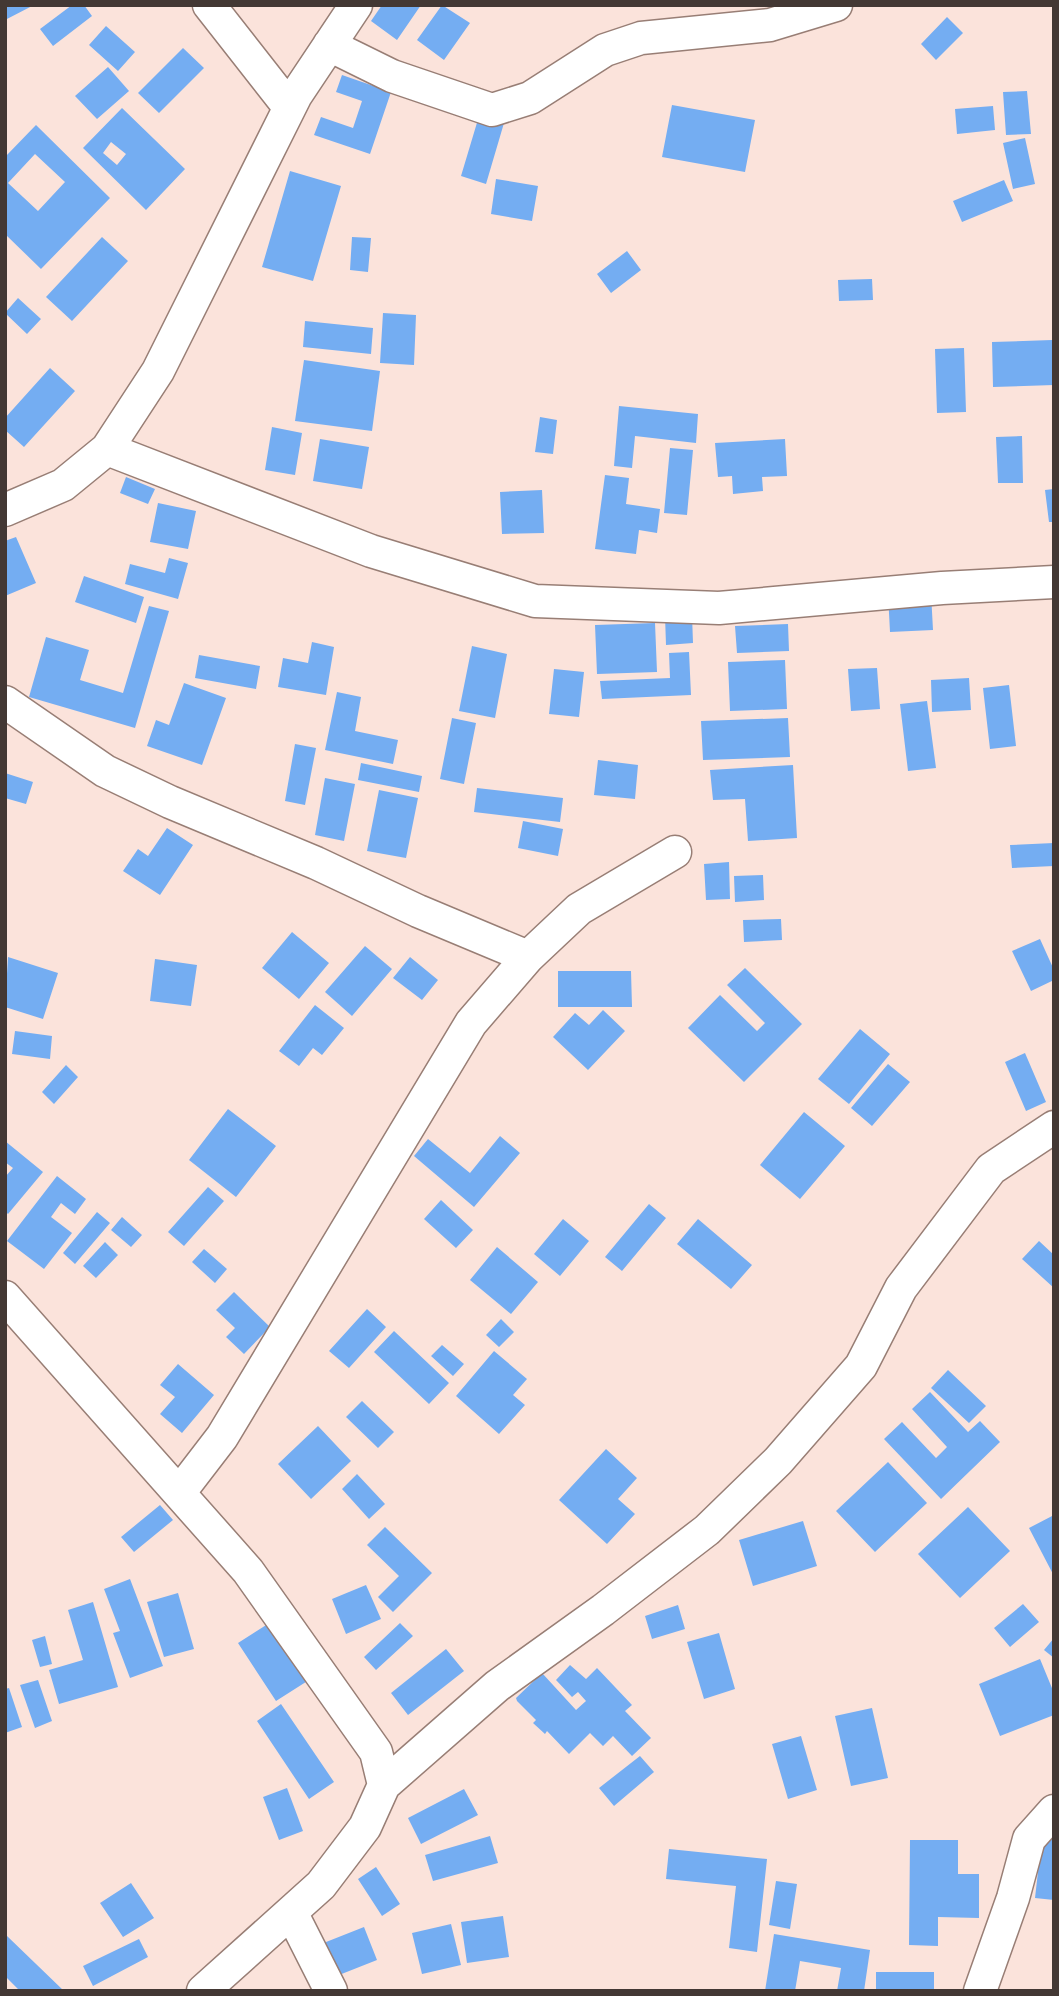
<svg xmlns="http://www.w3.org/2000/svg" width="1059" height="1996" viewBox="0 0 1059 1996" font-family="'Open Sans',sans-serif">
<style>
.building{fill:#74adf2;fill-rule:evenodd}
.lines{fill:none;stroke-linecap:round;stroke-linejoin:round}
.minor-casing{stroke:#987e75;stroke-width:35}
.minor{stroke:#fff;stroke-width:32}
</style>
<rect width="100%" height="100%" fill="#fbe3db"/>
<path class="building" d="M5,5H34L5,20Z
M72,5H84L92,16L53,46L40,29Z
M382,5H421L397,40L371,21Z
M442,5L470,23L444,60L417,40Z
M947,17L963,33L936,60L921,44Z
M106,26L135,52L118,71L89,45Z
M183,48L204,68L159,113L138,93Z
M108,67L129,91L97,119L75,96Z
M342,75L391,92L370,154L314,135L321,117L353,128L362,101L336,92Z
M1027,91L1031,134L1006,135L1003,92Z
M672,105L755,120L745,172L662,157Z
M993,106L995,130L957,134L955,109Z
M122,108L185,169L146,210L83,148ZM111,142L126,154L117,165L103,153Z
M479,116L504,123L486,184L461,176Z
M36,125L110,198L41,269L5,234V157ZM35,154L65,182L38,211L8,183Z
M1025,138L1035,184L1013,189L1003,143Z
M290,171L341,186L313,281L262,267Z
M496,179L538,186L532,221L491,214Z
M1004,180L1013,201L962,222L953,201Z
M102,237L128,261L72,321L46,297Z
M352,237L371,238L368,272L350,270Z
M627,251L641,270L611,293L597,274Z
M872,279L873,300L839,301L838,280Z
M18,298L41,319L27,334L5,313Z
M383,313L416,315L414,365L380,363Z
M305,321L373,328L371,354L303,347Z
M1052,340L1054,385L993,387L992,342Z
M964,348L966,412L937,413L935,349Z
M304,360L380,371L372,431L295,421Z
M50,368L75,391L24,447L5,430V418Z
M619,406L698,414L696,443L635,436L632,468L614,466Z
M540,417L557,420L553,454L535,452Z
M272,427L302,433L295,475L265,470Z
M1022,436L1023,483H998L996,437Z
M320,439L369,447L362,489L313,481Z
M785,439L787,476L762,477L763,491L733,494L732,476L718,477L715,443Z
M670,448L693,450L687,515L664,513Z
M605,475L629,478L626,504L660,509L657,533L639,530L636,554L595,549Z
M126,477L155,489L148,504L120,493Z
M1054,489V522H1049L1045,490Z
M542,490L544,533L502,534L500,492Z
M158,503L196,511L188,549L150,542Z
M16,537L36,583L5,596V541Z
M169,558L188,563L178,599L125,584L130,564L165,573Z
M84,576L144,597L136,623L75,602Z
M931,593L933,630L890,632L888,594Z
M149,606L169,611L135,728L29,697L46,637L89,650L80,680L123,693Z
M692,615L693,643L666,645L665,616Z
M655,623L657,672L597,674L595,625Z
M788,624L789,651L737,653L735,626Z
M312,642L334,647L326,695L278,687L283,658L308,663Z
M472,646L507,654L495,718L459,711Z
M689,652L691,695L602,699L600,681L670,678L669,653Z
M199,655L260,666L256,689L195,678Z
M785,660L787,709L730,711L728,662Z
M877,668L880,709L851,711L848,669Z
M554,669L584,672L579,717L549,714Z
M969,678L971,710L932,712L931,680Z
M184,683L226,698L202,765L147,746L156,720L169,725Z
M1009,685L1016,746L990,749L983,688Z
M337,692L361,697L355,731L398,740L393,764L325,750Z
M927,701L936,768L908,771L900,704Z
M452,718L476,723L464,784L440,779Z
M788,718L790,757L703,760L701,721Z
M295,744L316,748L305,805L285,801Z
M598,760L638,765L635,799L594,795Z
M361,763L422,776L419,792L358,780Z
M793,765L797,838L748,841L745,799L713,800L710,770Z
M5,773L33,782L26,804L5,798Z
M325,778L355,784L344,841L315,835Z
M477,788L563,798L560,822L474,812Z
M379,790L418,798L406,858L367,851Z
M523,821L563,829L558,856L518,848Z
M167,828L193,845L160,895L123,871L138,849L148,856Z
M1054,843V866L1012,868L1010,845Z
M729,862L730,899L706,900L704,864Z
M763,875L764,900L735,902L734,876Z
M781,919L782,940L744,942L743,920Z
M292,932L329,963L299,999L262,968Z
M1040,939L1054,970V980L1031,991L1012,951Z
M365,946L392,969L352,1016L325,992Z
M8,957L58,973L43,1019L5,1007Z
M410,957L438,980L422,1000L393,978Z
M155,959L197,965L191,1006L150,1001Z
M745,968L802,1024L744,1082L688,1028L720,995L757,1031L765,1023L727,985Z
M558,971H631L632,1007H558Z
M315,1005L344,1028L322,1055L313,1048L299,1066L279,1051Z
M603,1010L625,1031L588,1070L553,1037L575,1013L589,1025Z
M860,1029L890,1054L849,1104L818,1079Z
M15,1031L52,1036L50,1059L12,1054Z
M1025,1053L1046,1102L1026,1111L1005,1062Z
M888,1064L910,1082L872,1126L851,1108Z
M66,1065L78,1077L54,1104L42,1092Z
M228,1109L276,1146L236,1197L189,1160Z
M804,1112L845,1146L800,1199L760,1165Z
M500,1136L520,1153L474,1207L414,1156L428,1139L470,1173Z
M5,1141L43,1172L8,1214L5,1211V1177L13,1168L5,1162Z
M57,1176L86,1199L75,1214L61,1203L51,1217L72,1233L44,1269L7,1241Z
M208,1187L224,1201L184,1246L168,1232Z
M441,1200L473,1230L456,1248L424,1219Z
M649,1204L666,1218L622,1271L605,1257Z
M97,1212L110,1223L75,1264L63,1253Z
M122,1217L142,1235L131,1247L111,1230Z
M563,1219L589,1241L560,1276L534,1254Z
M698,1219L752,1265L731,1289L677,1244Z
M1039,1241L1054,1255V1288L1022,1259Z
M105,1242L118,1255L96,1278L83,1266Z
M497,1247L538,1282L511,1314L470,1280Z
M204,1249L227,1269L215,1283L192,1262Z
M234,1292L270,1327L244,1354L226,1337L235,1328L216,1310Z
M367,1309L386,1327L349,1368L329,1351Z
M501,1319L514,1332L499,1347L486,1335Z
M394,1331L449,1383L429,1404L374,1352Z
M442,1345L464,1364L453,1376L431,1356Z
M494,1351L527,1379L513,1395L525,1405L499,1434L456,1396Z
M178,1364L214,1395L182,1433L160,1414L175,1397L160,1385Z
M948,1370L986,1406L969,1423L931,1388Z
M930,1392L968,1432L980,1421L1000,1442L941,1499L884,1439L902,1422L936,1458L947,1447L912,1409Z
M362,1401L394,1432L378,1448L346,1417Z
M318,1426L351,1461L311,1499L278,1464Z
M606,1449L637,1478L618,1499L635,1514L607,1544L559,1500Z
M888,1462L927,1503L875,1552L836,1511Z
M357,1474L385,1504L369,1519L342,1489Z
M160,1505L173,1520L134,1552L121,1537Z
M968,1507L1010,1551L960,1598L918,1554Z
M1054,1515V1576L1029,1528Z
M803,1521L817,1566L753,1586L739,1540Z
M385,1527L432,1573L393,1612L378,1597L399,1576L367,1545Z
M130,1579L163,1666L130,1678L113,1633L120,1631L104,1589Z
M366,1585L381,1619L346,1634L332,1599Z
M178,1593L194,1649L164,1657L147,1602Z
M93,1602L118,1687L59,1704L49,1670L83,1660L68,1610Z
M1023,1604L1039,1622L1010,1647L994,1628Z
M678,1605L685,1629L652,1639L645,1616Z
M271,1622L309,1680L276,1701L238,1643Z
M400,1623L413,1636L376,1670L364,1657Z
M719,1633L735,1689L704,1699L687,1642Z
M45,1636L52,1664L40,1667L32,1640Z
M1054,1638V1658L1044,1650Z
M446,1649L464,1671L408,1715L391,1693Z
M1040,1659L1054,1693V1715L1000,1736L979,1684Z
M570,1665L586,1679L597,1668L632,1705L625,1711L651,1738L632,1756L613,1736L603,1746L590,1733L569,1754L547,1731L545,1734L533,1723L536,1720L517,1701L516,1698L542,1673L576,1710L586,1701L578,1692L572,1697L556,1680Z
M38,1680L52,1721L35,1728L20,1685Z
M9,1688L22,1727L5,1733V1689Z
M281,1704L334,1782L309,1799L257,1721Z
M872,1708L888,1778L851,1786L835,1716Z
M801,1736L817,1790L788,1799L772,1744Z
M640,1756L654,1772L614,1806L599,1788Z
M287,1788L303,1831L279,1840L263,1797Z
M464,1789L478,1815L421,1844L408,1818Z
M490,1836L498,1863L433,1881L425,1855Z
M1042,1837L1054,1838V1900L1035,1898Z
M910,1840H958V1874H979V1918L938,1917V1946L909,1945Z
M669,1849L767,1859L757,1952L729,1948L736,1886L666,1879Z
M376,1867L400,1904L382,1916L358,1879Z
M776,1881L797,1884L790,1929L769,1925Z
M131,1883L154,1918L123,1937L100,1903Z
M503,1916L509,1957L467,1963L461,1922Z
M451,1924L461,1965L422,1974L412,1933Z
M364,1927L377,1960L334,1977L321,1944Z
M774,1934L870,1950L864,1991H837L841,1968L800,1961L795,1991H765Z
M7,1936L64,1991H20L5,1976Z
M139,1939L148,1957L93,1986L83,1966Z
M876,1972H934V1991H876Z"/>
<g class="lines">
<defs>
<path id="minor" d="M209,5L289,107
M329,45L392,76L492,110L530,98L605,50L641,38L770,25L836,5
M107,449L371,551L535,601L719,608L942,588L1054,582
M5,510L63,485L107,449L158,371L296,95L356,5
M5,702L105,771L170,802L316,863L418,911L528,957
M5,1297L248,1571L376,1752L384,1785L365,1827L321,1885L203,1991
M179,1493L222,1437L471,1023L528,957L579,909L675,852
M384,1785L497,1686L603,1610L707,1530L778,1461L861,1366L901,1288L991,1169L1054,1127
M291,1912L331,1991
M980,1991L1013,1898L1029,1839L1054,1811"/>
</defs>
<use href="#minor" class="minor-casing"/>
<use href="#minor" class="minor"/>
</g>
<rect width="1059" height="1996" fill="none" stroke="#433834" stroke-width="14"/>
</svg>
